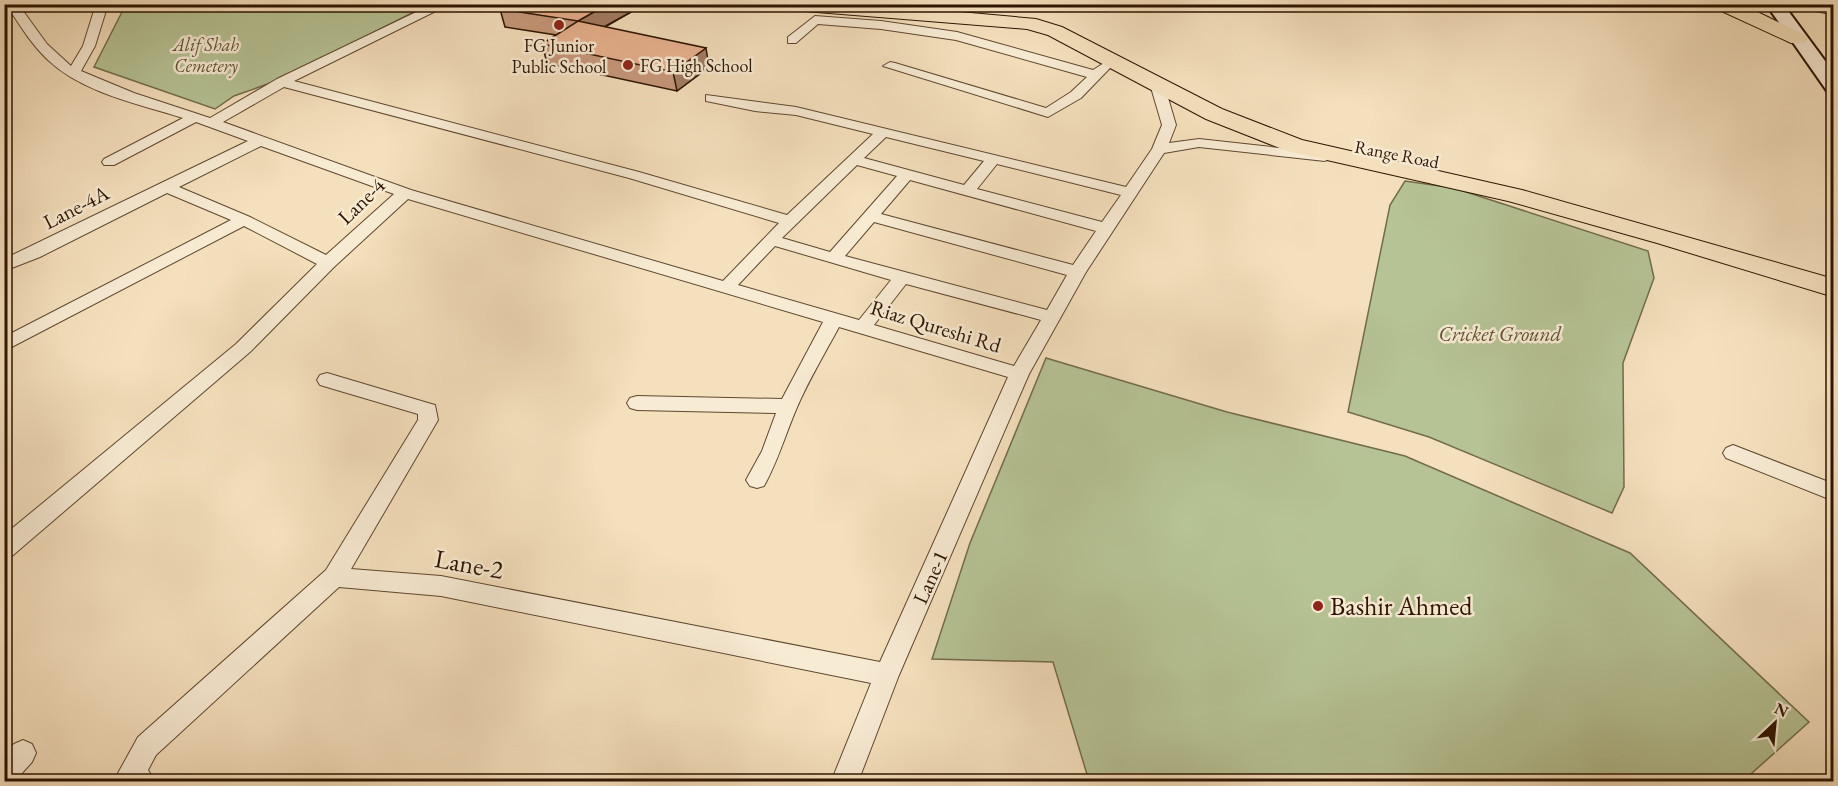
<svg xmlns="http://www.w3.org/2000/svg" width="1838" height="786" viewBox="0 0 1838 786" font-family="'EB Garamond',serif">
<style>
.green{fill:#b6c395;stroke:#726c4a;stroke-width:1.5}
.lines{fill:none;stroke-linecap:round;stroke-linejoin:round}
.street-casing{stroke:#5f472f;stroke-width:2}
.secondary-casing{stroke:#2d1400;stroke-width:4}
.primary-casing{stroke:#2d1400;stroke-width:2}
.street{fill:#f8ebd4;fill-rule:evenodd}
.secondary{fill:#f8ebd4;fill-rule:evenodd}
.primary{fill:#f5e0bd;fill-rule:evenodd}
.wall{fill:#c8997c;stroke:#2d1400;stroke-width:1.5}
.shaded-wall{fill:#a37d65;stroke:#2d1400;stroke-width:1.5}
.building{fill:#e9b290;stroke:#2d1400;stroke-width:1.5}
.poi-dot{fill:#8f2418;stroke:#f8ebd4;stroke-width:2}
.labels{text-anchor:middle;dominant-baseline:central;stroke-width:5;stroke-linejoin:round;paint-order:stroke}
.far-park-label{font-size:18px;font-style:italic;fill:#5d5134;stroke:#f8ebd4}
.far-poi-label{font-size:18px;fill:#2d1400;stroke:#f8ebd4}
.far-street-label{font-size:18px;fill:#2d1400;stroke:#f8ebd4}
.street-label{font-size:21px;fill:#2d1400;stroke:#f8ebd4}
.park-label{font-size:21px;font-style:italic;fill:#5d5134;stroke:#f8ebd4}
.near-street-label{font-size:26px;fill:#2d1400;stroke:#f8ebd4}
.near-poi-label{font-size:26px;fill:#2d1400;stroke:#f8ebd4;text-anchor:start}
</style>
<rect width="100%" height="100%" fill="#f5e0bd"/>
<filter id="stains"><feTurbulence type="fractalNoise" baseFrequency=".00333" numOctaves="4"/><feColorMatrix values="0 0 0 0 .2 0 0 0 0 .09 0 0 0 0 .02 0 0 0 .5 -.17"/></filter>
<radialGradient id="worn" r=".72"><stop offset=".6" stop-color="#630" stop-opacity="0"/><stop offset="1" stop-color="#630" stop-opacity=".3"/></radialGradient>
<path class="green" d="M131,5H428L279,80L234,96L215,109L94,67L124,8Z
M1405,181L1454,188L1648,251L1654,278L1623,363L1624,487L1612,513L1429,437L1348,412L1390,205Z
M1046,358L1227,412L1405,456L1630,553L1809,722L1743,781H1089L1053,662L932,659L970,543Z"/>
<g class="lines">
<defs>
<path id="street" d="M6,4H18L47,44L71,66L83,46L96,4H108L95,46L81,71L134,93L210,118L277,79L433,4H450L294,81L639,172L787,215L873,134L796,115L755,111L711,102L706,101V95L796,107L1126,187L1152,149L1162,125L1150,84L1157,80L1164,84L1176,125L1169,143L1199,139L1325,153L1332,157L1325,161L1199,147L1164,153L1086,272L1029,374L899,675L858,782H831L871,683L441,596L339,587L156,755L148,770L155,782H119L117,775L138,737L326,570L418,420V414L320,385L317,380L320,375L327,373L428,403L435,405L438,420L351,569L441,576L880,662L1008,377L839,327C825,353 810,378 798,405C786,432 779,459 764,486L757,488L750,486L746,480L762,451L776,413L637,410L630,408L627,403L630,398L637,396L782,399L823,322L408,199L334,267L250,352L12,556L4,558V535L236,344L317,264L244,226L4,351V337L231,220L167,193L40,257L4,271V259L248,141L196,122L114,165H104L102,162L104,159L183,118C139,104 83,93 48,60C31,44 19,24 6,4ZM284,87L629,178L779,223L723,281L411,190L223,122ZM886,137L984,161L964,185L864,158ZM261,146L394,194L326,255L250,217L179,187ZM997,164L1121,195L1102,222L977,189ZM857,165L897,176L830,252L782,238ZM910,180L1096,231L1073,265L881,214ZM874,222L1067,275L1047,310L845,256ZM775,246L891,280L859,320L738,285ZM906,284L1041,320L1014,366L874,325Z
M1796,4L1834,7V15L1798,7Z
M815,16L881,21L957,32L1093,70L1104,63L1111,67L1081,98L1048,117L883,66L890,62L895,63L1046,108L1071,92L1087,77L956,40L881,29L818,24L796,43H788V37Z
M1733,445L1834,484V501L1726,458L1723,453L1726,448Z
M23,740L32,744L36,753L32,762L14,782H4V753L14,744Z"/>
<path id="secondary" d="M1766,4H1783L1834,73V93L1827,91Z"/>
<path id="primary" d="M783,4H871L1036,19L1062,27L1222,109L1302,140L1522,190L1834,279V297L1657,243L1508,201L1287,151L1206,119L1048,35L1027,29L792,10Z
M1713,4H1741L1805,35L1808,39L1805,43H1791L1715,8Z"/>
</defs>
<use href="#street" class="street-casing"/>
<use href="#secondary" class="secondary-casing"/>
<use href="#primary" class="primary-casing"/>
<use href="#street" class="street"/>
<use href="#secondary" class="secondary"/>
<use href="#primary" class="primary"/>
</g>
<path class="wall" d="M500,9L631,12L605,27L709,67L677,91L547,63L542,44L556,35L505,27Z"/>
<path class="shaded-wall" d="M608,4H629L631,12L582,39L578,21Z
M706,48L709,67L677,91L673,72Z"/>
<path class="building" d="M500,4H608L578,21L500,9Z
M578,21L706,48L673,72L542,44Z"/>
<g class="poi-dot">
<circle cx="559" cy="25" r="6"/>
<circle cx="628" cy="65" r="6"/>
<circle cx="1318" cy="606" r="6"/>
</g>
<g class="labels">
<g class="far-park-label">
<text x="206" y="44">Alif Shah<tspan x="206" dy="21">Cemetery</tspan></text>
</g>
<g class="far-poi-label">
<text x="559" y="45">FG Junior<tspan x="559" dy="21">Public School</tspan></text>
<text x="640" y="65" text-anchor="start">FG High School</text>
</g>
<g class="far-street-label">
<text transform="translate(1397 154) rotate(11)">Range Road</text>
</g>
<g class="street-label">
<text transform="translate(361 201) rotate(-44)">Lane-4</text>
<text transform="translate(76 207) rotate(-27)">Lane-4A</text>
<text transform="translate(936 326) rotate(17)">Riaz Qureshi Rd</text>
<text transform="translate(930 577) rotate(-66)">Lane-1</text>
</g>
<g class="park-label">
<text x="1500" y="333">Cricket Ground</text>
</g>
<g class="near-street-label">
<text transform="translate(469 564) rotate(10)">Lane-2</text>
</g>
<g class="near-poi-label">
<text x="1330" y="606">Bashir Ahmed</text>
</g>
</g>
<rect width="1838" height="786" fill="none" stroke="#f5e0bd" stroke-width="24"/>
<rect x="6" y="6" width="1826" height="774" fill="none" stroke="#2d1400" stroke-width="3"/>
<rect x="12" y="12" width="1814" height="762" fill="none" stroke="#2d1400" stroke-width="1.5"/>
<g transform="translate(1775 723) rotate(26)" stroke="#f8ebd4" stroke-width="4.5" paint-order="stroke">
<path d="M0-4.5L10 22L0 15L-10 22Z" fill="#2d1400"/>
<text y="-9" font-size="16" font-weight="bold" text-anchor="middle" fill="#2d1400">N</text>
</g>
<rect width="100%" height="100%" filter="url(#stains)"/>
<rect width="100%" height="100%" fill="url(#worn)"/>
</svg>
